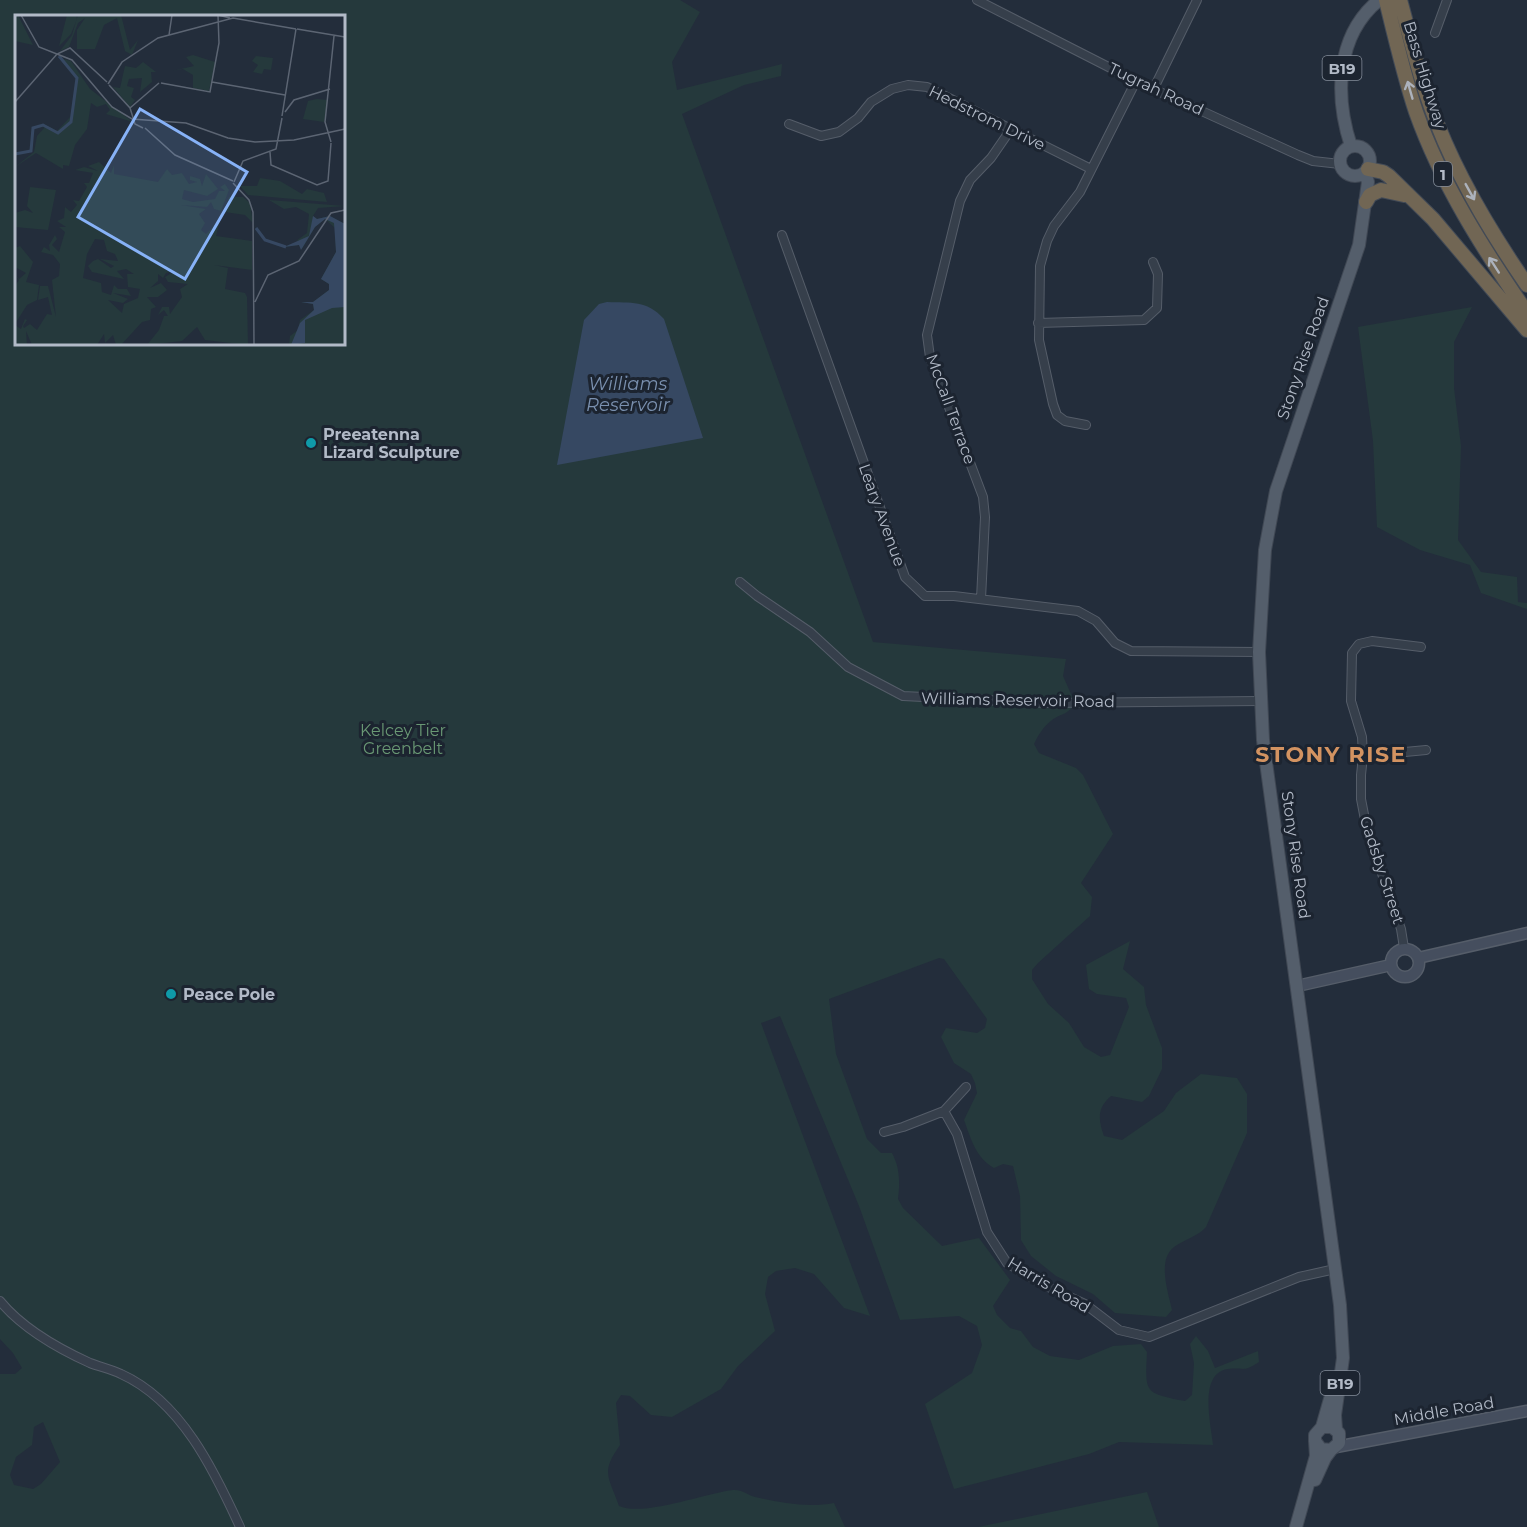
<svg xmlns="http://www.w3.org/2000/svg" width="1527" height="1527" viewBox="0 0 1527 1527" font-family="Montserrat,sans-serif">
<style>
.green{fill:#25393c;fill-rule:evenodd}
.water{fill:#364862}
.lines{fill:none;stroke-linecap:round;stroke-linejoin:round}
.street-casing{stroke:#555d69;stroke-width:10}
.secondary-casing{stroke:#555d69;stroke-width:13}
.primary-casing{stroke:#404854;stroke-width:14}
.highway-casing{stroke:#424a56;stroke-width:16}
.street{stroke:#363f4b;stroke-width:8}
.secondary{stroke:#454e5e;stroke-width:10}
.primary{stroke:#545e6b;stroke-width:12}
.highway{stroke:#716654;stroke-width:14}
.oneway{stroke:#acb2bc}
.culture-dot{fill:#0f9aa8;stroke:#1c2430;stroke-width:2}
.labels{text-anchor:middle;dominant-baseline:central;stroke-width:6;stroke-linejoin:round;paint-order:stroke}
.shield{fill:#1c2430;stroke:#858d9a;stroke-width:1.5}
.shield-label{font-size:15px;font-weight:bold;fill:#b2bac7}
.street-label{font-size:16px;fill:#b2bac7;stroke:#1c2430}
.poi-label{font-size:16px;font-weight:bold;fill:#b2bac7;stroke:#1c2430;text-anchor:start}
.park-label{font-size:16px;fill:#699874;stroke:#1c2430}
.water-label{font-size:18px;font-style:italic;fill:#7a90af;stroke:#1c2430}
.district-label{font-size:22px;font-weight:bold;letter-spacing:1.5px;fill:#d39361;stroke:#1c2430}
.inset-river{fill:none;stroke:#364862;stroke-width:3}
.inset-road{fill:none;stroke:#5c6573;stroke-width:1.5}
.view{fill:#87b2f7;fill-opacity:0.15;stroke:#87b2f7;stroke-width:3}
.inset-edge{fill:none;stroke:#b2bac7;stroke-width:3}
</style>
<rect width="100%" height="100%" fill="#232d3b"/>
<path class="green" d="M0,0H680L700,12L672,62L677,90L782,64L781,76L744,85L682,114L873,642L1066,659L1063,676L1075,703C1068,715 1062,713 1052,720C1044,726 1038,735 1034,744L1039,753L1076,768L1083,775L1113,834L1081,883L1092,897L1090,916L1038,963L1032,970V979L1048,1004L1069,1023L1084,1047L1101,1057L1110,1055L1129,1007L1126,998L1097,994L1089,989L1086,965L1130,941L1123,969L1144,987L1146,1005L1162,1048V1069L1149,1096L1142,1102L1111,1096C1097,1108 1098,1119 1104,1136L1122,1140L1164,1111L1176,1093L1201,1074L1237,1078L1247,1094V1133L1206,1227C1197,1237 1185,1239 1174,1247C1157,1260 1168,1292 1172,1310L1166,1317L1115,1313L1093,1294L1056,1276L1031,1256L1021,1240L1020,1196L1013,1166L1003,1164L994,1168C976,1158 971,1139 964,1120L977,1093L975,1083L971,1074L954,1063L941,1037L946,1028L977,1033L985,1028L987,1019L944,959L939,958L829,999L836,1054L867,1139L881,1153H892C900,1168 900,1182 898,1199L903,1208L942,1246L979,1238L1010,1280L993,1306L997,1315L1010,1328L1021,1331L1033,1347L1050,1356L1079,1360L1113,1346L1141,1344L1147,1352C1145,1393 1144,1393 1185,1401L1192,1395L1194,1363L1190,1344L1196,1336L1208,1351L1215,1368L1258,1351L1259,1362C1242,1373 1245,1367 1228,1369C1198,1373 1211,1424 1213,1445L1119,1442L1089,1454L954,1489L925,1404L972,1373L982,1345L977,1326L959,1316L900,1320L859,1206L780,1016L761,1023L870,1316L844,1308L814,1274L795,1268L776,1271L768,1277L765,1294L775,1331L738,1366L721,1389L672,1417L651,1415L630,1396L621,1395L616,1403L620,1445C600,1473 609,1477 619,1506C644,1517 706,1493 733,1490C741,1489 748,1495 755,1497C781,1503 808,1508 834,1503L845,1527H0V1374H15L22,1368L13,1353L0,1339ZM16,16H344V344H16ZM43,1422L60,1462L41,1484L33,1489L14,1485L10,1475L16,1457L32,1445L34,1427Z
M1472,307L1454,342V388L1461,446L1458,540L1481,572L1517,577L1518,602L1527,603V609L1481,593L1470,565L1420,550L1377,527L1373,441L1358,327Z
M1147,1492L1159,1527H978Z"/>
<path class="water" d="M607,302C631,303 647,300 664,319L703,438L557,465L584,320L599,304Z"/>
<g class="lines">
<defs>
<path id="street" d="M977,0L1136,81L1298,155L1313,161L1340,164
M1435,33L1447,0
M1154,88L1197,0
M789,124L821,136L839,132L858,118L871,102L892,89L908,85L927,87L1091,169
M782,235L905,577L925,596H954L1078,611L1096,621L1115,643L1131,651L1259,652
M1038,323L1144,320L1157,308L1158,274L1153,262
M1086,425L1065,421L1057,415L1053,404L1039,340L1040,266L1047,241L1054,226L1080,192L1136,81
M740,582L757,596L810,632L848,667L903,696L1046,703L1261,701
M981,599L985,517L983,497L930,357L927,335L960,201L970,180L991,158L1011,129
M1363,756L1426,750
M1404,948L1401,929L1367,830L1361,799V775L1363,756L1362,737L1351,701L1352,653L1359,644L1372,641L1421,647
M944,1111L966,1087
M884,1132L903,1127L944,1111L957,1134L987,1232L1007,1263L1044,1285L1085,1304L1119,1330L1149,1337L1299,1277L1335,1269
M0,1301C23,1329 57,1348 90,1363C100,1367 111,1369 121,1374C181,1401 214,1470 240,1527"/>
<path id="secondary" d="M1391 963a14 14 0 1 1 28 0a14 14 0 1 1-28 0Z
M1418,958L1527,933
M1297,986L1391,965
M1336,1447L1527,1411"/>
<path id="primary" d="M1340 161a15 15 0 1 1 30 0a15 15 0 1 1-30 0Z
M1351,146C1335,97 1335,36 1379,0
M1322,1427H1332L1339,1433V1443L1331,1450L1321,1449L1315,1441V1435L1322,1427L1330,1399
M1336,1429L1335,1415L1343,1358L1340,1305L1263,740L1259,652L1265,550L1276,491L1359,245L1368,182L1365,173
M1315,1480L1325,1458L1331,1450
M1296,1527L1316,1456L1315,1441"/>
<path id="highway" d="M1386,0C1395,37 1404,76 1416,112C1442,185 1484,250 1527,313
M1400,0C1410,36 1418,72 1431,107C1453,170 1489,230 1527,285
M1368,169L1383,172L1389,176L1433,219L1527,330
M1366,202L1370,195L1381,190L1404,195"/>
</defs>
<use href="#street" class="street-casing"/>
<use href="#secondary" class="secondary-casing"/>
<use href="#primary" class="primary-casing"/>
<use href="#highway" class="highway-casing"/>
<use href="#street" class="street"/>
<use href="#secondary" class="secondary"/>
<use href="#primary" class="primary"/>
<use href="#highway" class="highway"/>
</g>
<defs><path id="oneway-shaft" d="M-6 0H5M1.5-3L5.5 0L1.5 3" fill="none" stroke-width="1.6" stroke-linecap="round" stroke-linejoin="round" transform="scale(1.5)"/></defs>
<g class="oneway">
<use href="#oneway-shaft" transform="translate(1410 90) rotate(-106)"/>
<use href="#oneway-shaft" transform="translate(1470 192) rotate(61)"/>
<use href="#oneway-shaft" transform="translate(1494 265) rotate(-123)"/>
</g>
<g class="culture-dot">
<circle cx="311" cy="443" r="6"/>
<circle cx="171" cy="994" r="6"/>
</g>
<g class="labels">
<g class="shield">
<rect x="1322.5" y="56" width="39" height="24" rx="4.5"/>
<rect x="1434" y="162" width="18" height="24" rx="4.5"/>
<rect x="1320.5" y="1371" width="39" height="24" rx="4.5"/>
</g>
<g class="shield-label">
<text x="1342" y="68">B19</text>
<text x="1443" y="174">1</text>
<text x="1340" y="1383">B19</text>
</g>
<g class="street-label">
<text transform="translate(1425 75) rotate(73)">Bass Highway</text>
<text transform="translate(1156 89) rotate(25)">Tugrah Road</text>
<text transform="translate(987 118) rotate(26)">Hedstrom Drive</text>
<text transform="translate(1303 358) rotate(-71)">Stony Rise Road</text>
<text transform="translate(951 409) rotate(70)">McCall Terrace</text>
<text transform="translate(882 515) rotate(70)">Leary Avenue</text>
<text transform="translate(1018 700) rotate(1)">Williams Reservoir Road</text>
<text transform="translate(1296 855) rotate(82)">Stony Rise Road</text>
<text transform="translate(1382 870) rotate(72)">Gadsby Street</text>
<text transform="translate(1049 1285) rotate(31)">Harris Road</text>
<text transform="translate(1444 1411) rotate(-10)">Middle Road</text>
</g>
<g class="poi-label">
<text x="323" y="434">Preeatenna<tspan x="323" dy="18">Lizard Sculpture</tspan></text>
<text x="183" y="994">Peace Pole</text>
</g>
<g class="park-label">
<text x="403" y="730">Kelcey Tier<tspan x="403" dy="18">Greenbelt</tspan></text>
</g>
<g class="water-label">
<text x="628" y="384">Williams<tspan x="628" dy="21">Reservoir</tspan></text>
</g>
<g class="district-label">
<text x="1331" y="754">STONY RISE</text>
</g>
</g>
<g transform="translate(15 15)">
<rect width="330" height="330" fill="#232d3b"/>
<path d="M0,0H3L18,30L0,26ZM52,0H61L62,4L56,19L44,31ZM63,0H106L115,35L123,25L117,40L110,36L102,3L89,10L80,34H62V15L70,3L63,8L54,32L45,36L57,20ZM178,40L200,47L194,76L178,73V60L168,54L157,56L179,51L171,42ZM241,41L258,43L256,55L249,54L247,59L238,57L243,50L237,46ZM44,43L56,46L75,74L118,107L91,99L95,95L91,89L82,92L76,88L72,114L60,130L54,151L48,150V154L21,138L0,152L19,137L22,121L30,112L18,113L29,109L42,116L57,100L61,63ZM128,47L141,57H136L137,67L125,77L127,63L114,64L112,71L119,73L116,82L120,85L115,92L98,72L105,73L110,51L121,53ZM302,84L313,85L309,107L288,104L293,86ZM84,147L96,158L99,150V159L143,167L152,154L157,160L167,158L174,169L182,167L175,165V161L185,164L187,171L191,159L203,174L192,181L169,175L167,184L178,187L200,184L204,176H210L205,172L210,169L214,175L206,196L199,194L196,187L192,192L166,190L191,194L184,199L190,208L186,215L191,219L205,205L201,221L237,226V255L199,250L213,253L210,274L230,278L232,282L233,330L190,325L182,312L167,326L132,330L144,315L149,301H153L149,295L143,300L147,292H154L155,299L167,282L165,274L173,269L153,267L150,262L160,256L151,258L148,263L143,259V266L135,273L146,268L152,275L143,282H132L141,292L136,294L135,305L127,307L106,330H101L98,320L90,328L89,319L82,330H17L11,316L12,330H0V310L6,314L10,304L12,305L8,311L9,313L15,309L22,315L32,299L37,300L33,282L23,285L25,271H33L41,302L37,265L44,261L45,249L38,240L26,237L29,232L35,236L34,230L40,220L42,224L37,230L44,237L50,217L44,212H51L42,206L49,203L50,192L56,197L62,190L58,185L64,186L72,172L69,168H74L78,158L60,155L69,152L83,156L73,151ZM80,224L89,225L92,236L100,239L103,246L85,244L99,251L96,253L83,244L78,246L73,251L77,257L109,264L102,256L111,254L119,259H112L113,272L125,274L123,283L109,289L107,298L93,285L108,288L113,284L98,278L116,281L112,274H103L99,270L96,280L87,277L86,268L68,263L72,239ZM245,163L265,166L287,179L292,174L309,178L312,187L233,180L225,171H242ZM15,172L41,175L33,215L0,212V198L10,195L18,198L12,191ZM214,182H228L235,188L238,208L230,200L210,197ZM254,185L330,191L303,193L298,201L302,204L315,201L330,209V330H274L275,321L283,315L285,305L299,295L298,289L286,287H298L314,275V269L306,264L321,237L320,213L310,204L300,212L287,234L284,230L269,232L288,225L281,226L292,218L294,199L281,192L269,194ZM5,231L18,247L11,267L24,270L22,285L12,290L0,309V271L4,265L0,259L4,264L11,258L2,253L0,255V233Z" fill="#25393c" fill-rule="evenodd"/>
<path d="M298,201L302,204L315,201L330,209V292L317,293L290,305V328L276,330L285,308L299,295L298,289L286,287H298L314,275V269L306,264L321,237L319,208L310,204L300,212L286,235L284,230L269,232L294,221Z" fill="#364862"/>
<path class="inset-river" d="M0,139L16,136L18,113L28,110L43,118L56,107L62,63L44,41M241,213L250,225L271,232"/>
<path class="inset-road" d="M6,0L24,32L57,45L97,92L117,104L171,108L213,123L240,127L279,125L330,114M282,14L300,17M300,17L330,22M154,20L157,0M197,67L270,80M146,68L195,77L204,28L203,0L215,3M93,69L107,47L143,23L218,3L281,14M94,70L115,93L120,109L128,113M0,87L42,39L55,33L92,67M115,93L144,68M270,97L279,85L315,74M267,101L281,14M130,113L160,140L218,166M316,127L310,107L319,21M255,137L256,150L302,170L313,166L316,128M219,167L228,146L261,134L267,103M218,168L234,185L238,197L239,330M240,287L253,260L284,246L316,198L330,195"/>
<path class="view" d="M125,94L232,157L170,264L63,202Z"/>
<rect width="330" height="330" class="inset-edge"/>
</g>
</svg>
